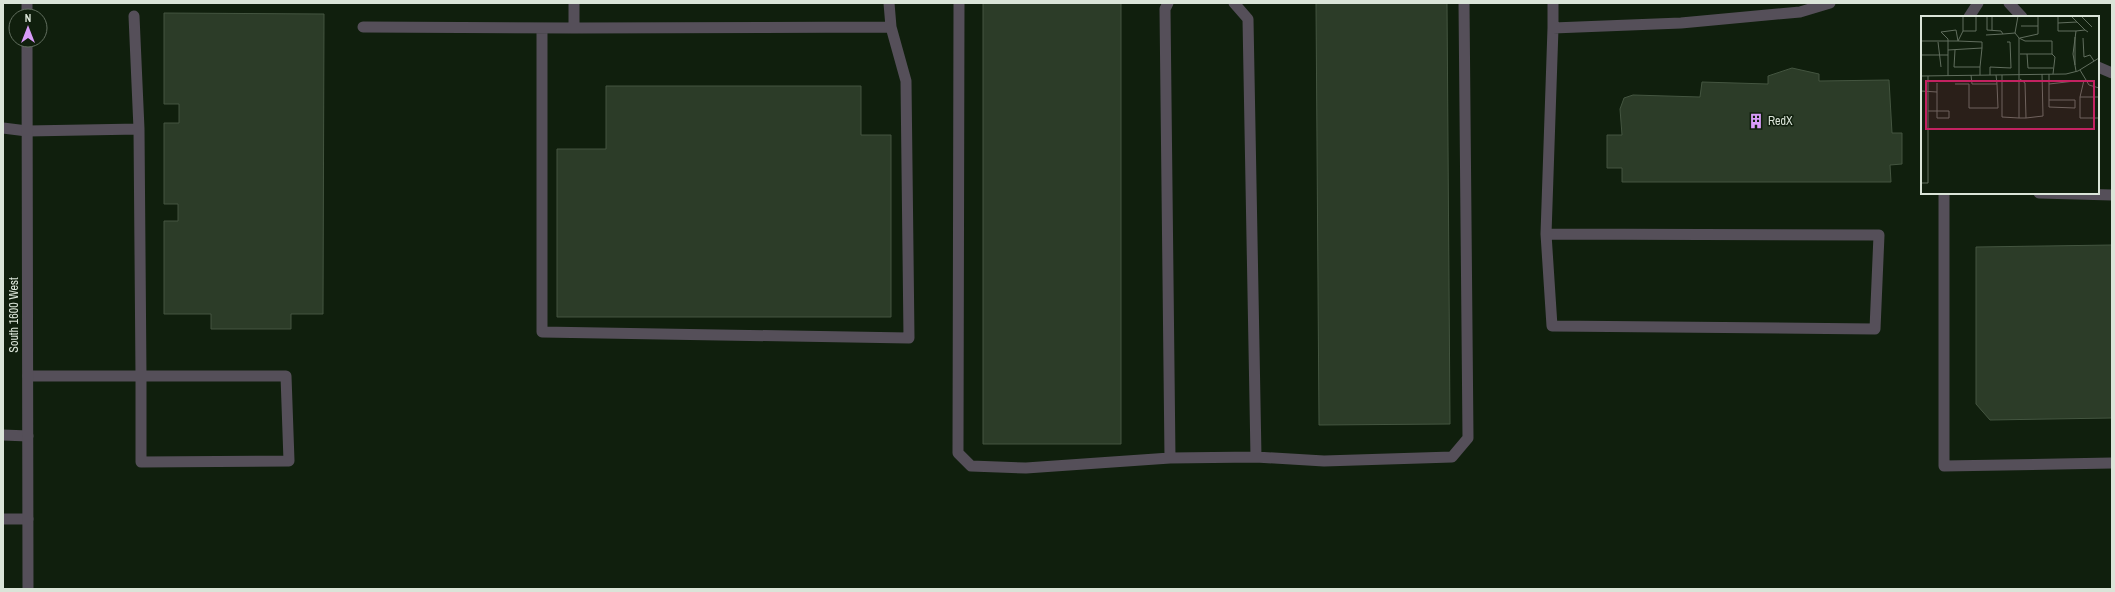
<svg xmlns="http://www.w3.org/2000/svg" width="2115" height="592" viewBox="0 0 2115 592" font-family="'Archivo Narrow',sans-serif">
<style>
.building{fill:#2c3c28;stroke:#445540}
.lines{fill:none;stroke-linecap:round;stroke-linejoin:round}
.service{stroke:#554f59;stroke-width:11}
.minor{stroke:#554f59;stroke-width:11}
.labels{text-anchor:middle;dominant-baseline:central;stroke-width:3;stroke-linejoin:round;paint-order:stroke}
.poi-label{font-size:12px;fill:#dae4d8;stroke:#101f0d;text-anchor:start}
.street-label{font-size:12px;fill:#dae4d8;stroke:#101f0d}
.inset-road{fill:none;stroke:#616e5e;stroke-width:1}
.view{fill:#c32261;fill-opacity:0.15;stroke:#c32261;stroke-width:2}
.inset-edge{fill:none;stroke:#dae4d8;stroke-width:2}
</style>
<rect width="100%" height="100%" fill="#101f0d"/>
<path class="building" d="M983,3H1121V444H983Z
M1316,3H1447L1450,424L1319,425Z
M164,13L324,14L323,314H291V329H211V314H164V221H178V204H164V123H179V104H164Z
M1792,68L1819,74V81L1889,80L1892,133H1902V164L1890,165L1891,182H1622V168H1607V135H1622L1620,109L1624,98L1633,95L1700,97L1702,82L1768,84V76Z
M606,86H861V135H891V317H557V149H606Z
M2112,245V418L1990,420L1976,404V247Z"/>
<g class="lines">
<path class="service" d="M574,3V28L891,27L889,3
M959,3L958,453L971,466L1026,468L1170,458
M1168,3L1165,9L1170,458L1256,457L1248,19L1234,3
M1553,3V28L1681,23L1800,12L1830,3
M1969,17L1978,3
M363,27L574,28
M542,28V332L909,338L906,81L891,27
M3,128L27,131L139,129
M1944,193V466L2112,463
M2039,193L2112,195
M1546,234L1552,326L1875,329L1879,235L1546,234L1553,28
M28,376H141V462L289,461L286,376H141L139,129L134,16
M3,435L28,436
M1256,457L1324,461L1452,457L1468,438L1464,3
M3,519H28"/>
<path class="minor" d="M27,3V16
M2009,3L2022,17
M27,40L28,589
M2098,67L2112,73"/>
</g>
<defs>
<symbol id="building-bare" viewBox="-9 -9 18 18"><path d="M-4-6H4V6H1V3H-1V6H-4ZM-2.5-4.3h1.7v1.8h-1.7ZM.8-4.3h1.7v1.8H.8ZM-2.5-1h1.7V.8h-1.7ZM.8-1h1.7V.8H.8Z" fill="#d89bf8" stroke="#101f0d" stroke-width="2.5" paint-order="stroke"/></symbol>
</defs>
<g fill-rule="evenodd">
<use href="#building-bare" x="1745" y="110" width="22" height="22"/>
</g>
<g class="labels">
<g class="poi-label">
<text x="1768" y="121">RedX</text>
</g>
<g class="street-label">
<text transform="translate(14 315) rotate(-90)">South 1600 West</text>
</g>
</g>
<g transform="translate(1921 16)">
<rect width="178" height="178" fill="#101f0d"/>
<path class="inset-road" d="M42,0V15L37,25L61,26V32M66,0V14L80,15L82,18L94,17M71,0V14M97,0L94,17L98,22L104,25H131V38L134,41L132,58M137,0V15H155L152,38L155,55M160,0L171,11M151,1L164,14M137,7L156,6M100,10H117M42,15H55V0M155,15L164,14L167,16M65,19L82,18M154,21V49M98,22V102H105L104,67L99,63M99,22L117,18V0M162,22L163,41L169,39L173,45M27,23V60M0,25H37L35,14L20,16L27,23M17,26L20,51M27,34L61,32L59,51M34,34L33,51H59V59M99,38H131M106,38L107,52H132M0,39H27M159,54L168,69L178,72M128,58V68L154,65M50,59L51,68H76L75,59M69,59V51L90,52L89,26H86M81,59V101L98,102M0,60L145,58L157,55L178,42M163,64L159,81H178M34,68H48M48,68V92H77L76,68M0,75L16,76M159,81V102H178M128,84V91L154,92V84H128V68M7,95H16V102H28V95H16V67M105,102L122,100L121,58M0,167H7V60"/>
<path class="view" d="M5,65H173V113H5Z"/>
<rect width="178" height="178" class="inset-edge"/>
</g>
<rect width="2115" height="592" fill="none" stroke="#dae4d8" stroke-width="8"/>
<g transform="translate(28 28)"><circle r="19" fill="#101f0d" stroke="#616e5e"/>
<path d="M0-3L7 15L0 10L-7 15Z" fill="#d89bf8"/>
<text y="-6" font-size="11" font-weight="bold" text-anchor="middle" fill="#dae4d8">N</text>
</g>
</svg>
